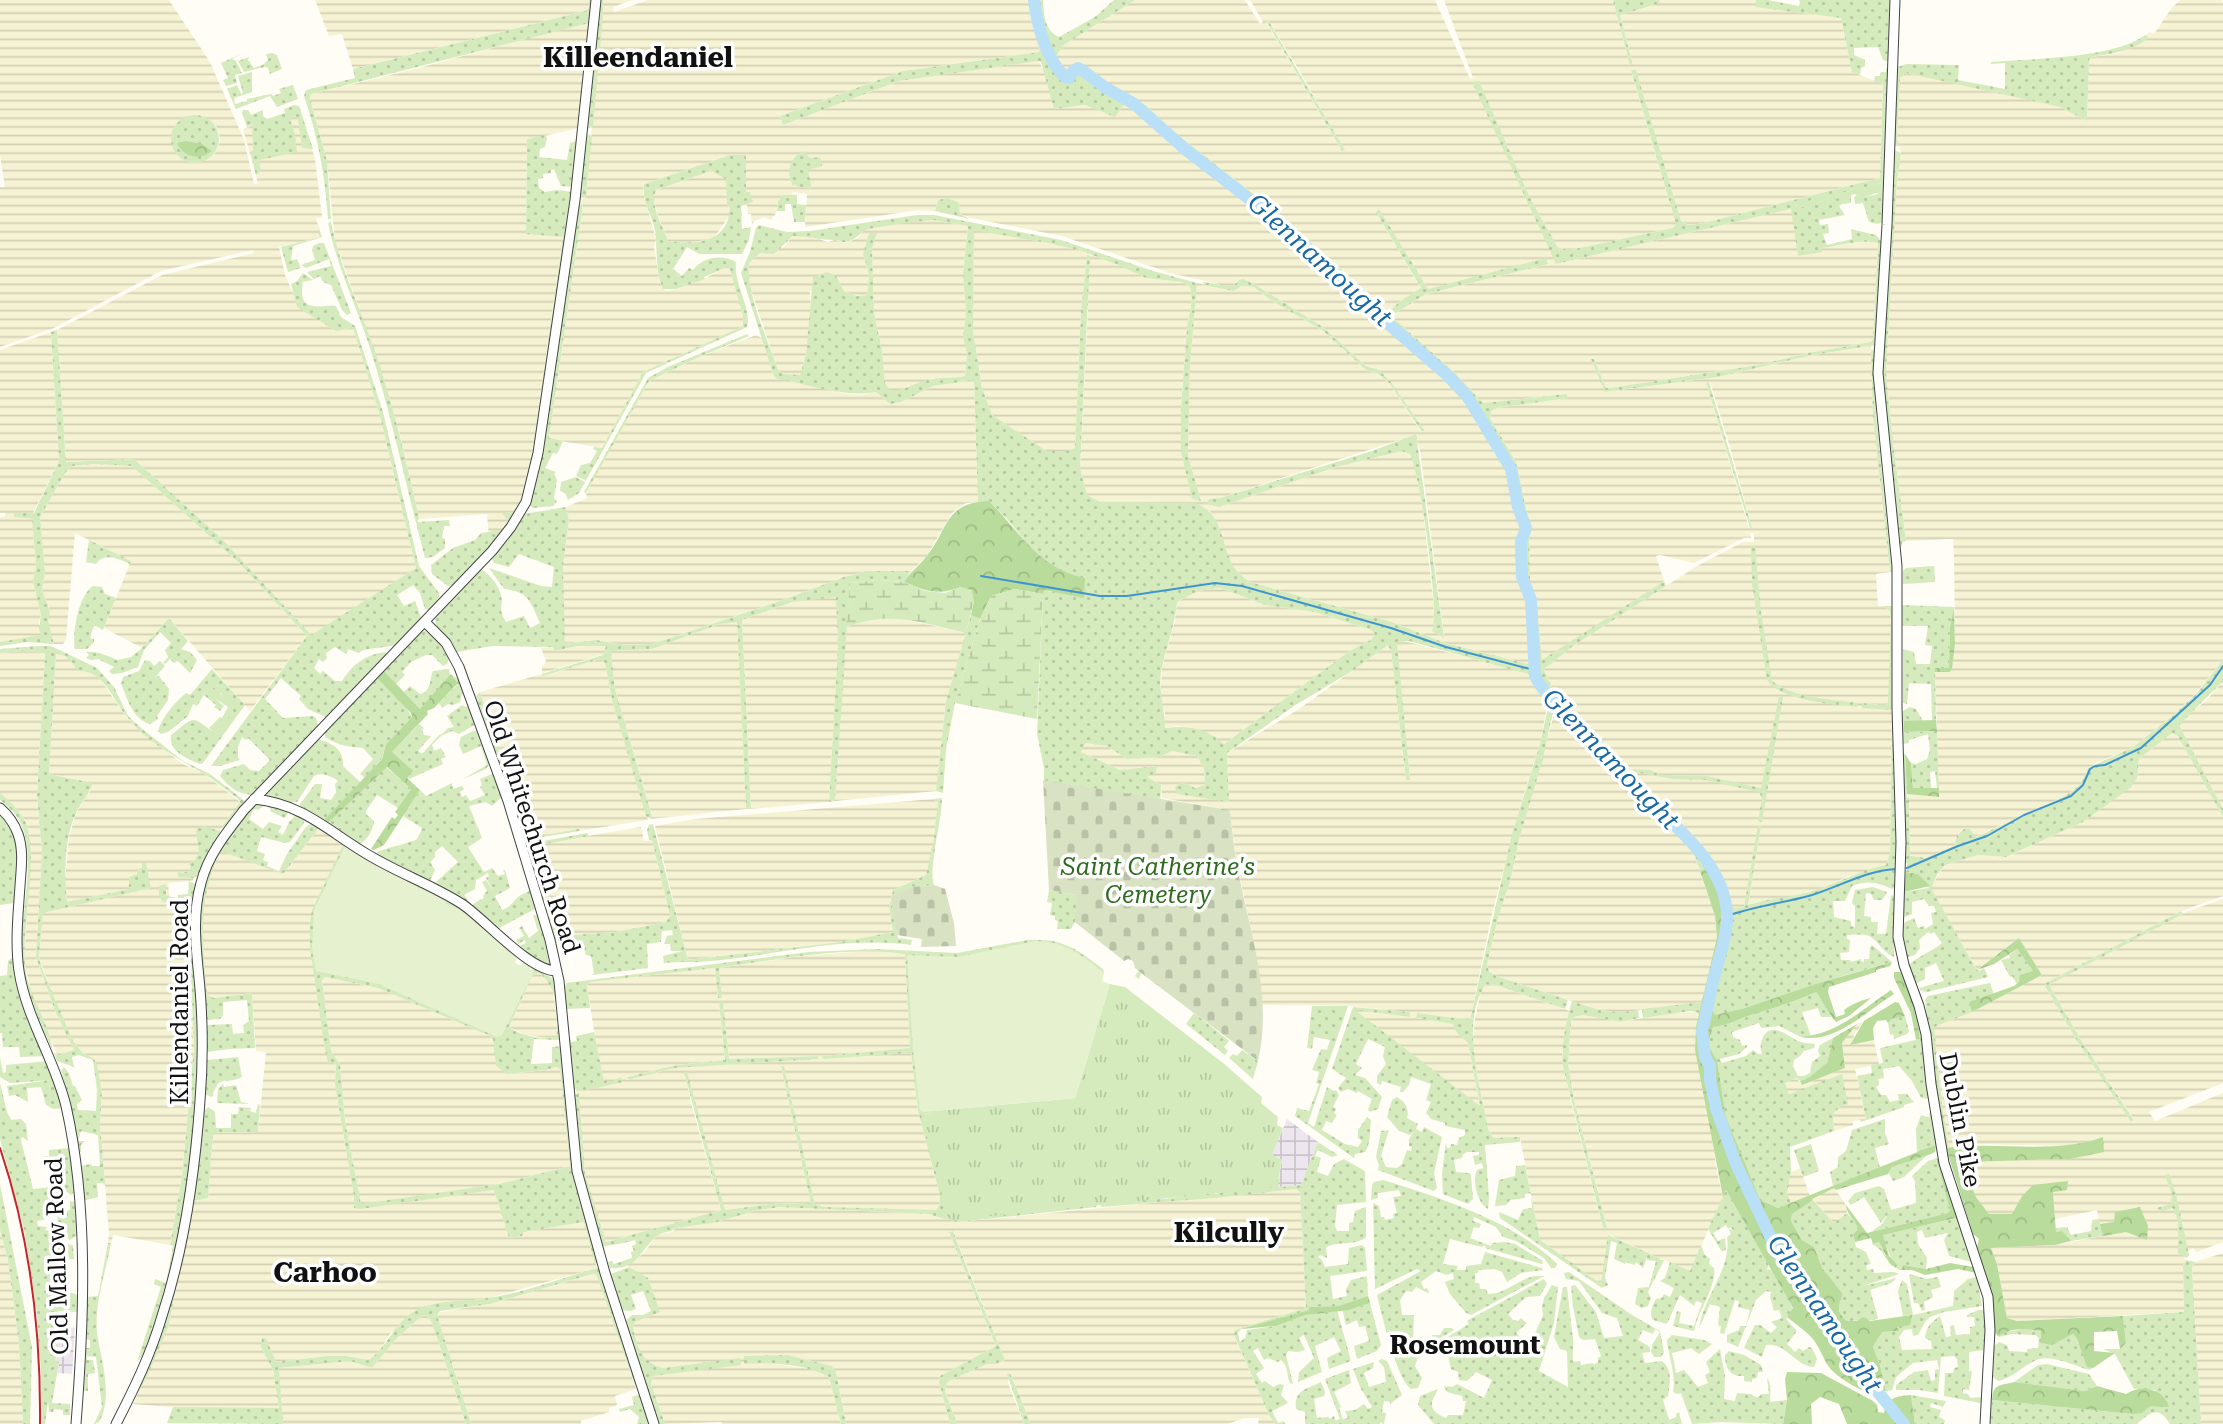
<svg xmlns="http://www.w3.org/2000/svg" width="2223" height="1424" viewBox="0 0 2223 1424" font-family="'Roboto Serif',serif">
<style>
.industrial{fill:url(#industrial-grid)}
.farmland{fill:url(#farmland-rules);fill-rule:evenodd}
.grass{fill:url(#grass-dots);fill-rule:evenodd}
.forest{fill:url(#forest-crowns)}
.wetland{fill:url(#wetland-marsh)}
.cemetery{fill:url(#cemetery-stones)}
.park{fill:url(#park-tufts)}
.garden{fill:#d5ebbd}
.pitch{fill:#e6f2cf}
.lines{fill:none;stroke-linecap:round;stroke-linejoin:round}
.stream{stroke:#3f96cf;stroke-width:2}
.river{stroke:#b9e0f7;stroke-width:12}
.minor-casing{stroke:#444;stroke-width:11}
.minor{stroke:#fff;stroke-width:9}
.rail{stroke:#c4262e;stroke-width:2}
.labels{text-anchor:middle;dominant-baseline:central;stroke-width:7;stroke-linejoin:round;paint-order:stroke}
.street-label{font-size:24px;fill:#111;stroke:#fff}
.park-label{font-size:24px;font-style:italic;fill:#2f6b1f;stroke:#fff}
.water-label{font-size:26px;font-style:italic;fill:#1768a6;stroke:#fff}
.neighbourhood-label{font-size:26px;font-weight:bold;fill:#111;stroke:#fff}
.quarter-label{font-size:28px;font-weight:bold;fill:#111;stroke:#fff}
</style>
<defs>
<pattern id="industrial-grid" width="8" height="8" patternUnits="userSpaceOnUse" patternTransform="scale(1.75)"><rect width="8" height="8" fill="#eee6ef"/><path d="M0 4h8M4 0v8" fill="none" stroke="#cbc4cc"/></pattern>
<pattern id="farmland-rules" width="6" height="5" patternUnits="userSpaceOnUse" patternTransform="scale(1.75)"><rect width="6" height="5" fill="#f6f3d4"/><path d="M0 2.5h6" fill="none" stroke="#d2cfb5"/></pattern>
<pattern id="grass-dots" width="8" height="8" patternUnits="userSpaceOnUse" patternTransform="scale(1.75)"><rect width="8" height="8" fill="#d5ebbd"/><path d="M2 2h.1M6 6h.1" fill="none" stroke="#b6c8a1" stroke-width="1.8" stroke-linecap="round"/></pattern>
<pattern id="forest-crowns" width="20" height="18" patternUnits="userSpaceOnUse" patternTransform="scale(1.75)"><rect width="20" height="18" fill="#b9dc9c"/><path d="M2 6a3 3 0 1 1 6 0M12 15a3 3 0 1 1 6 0" fill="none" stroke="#9ebc85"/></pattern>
<pattern id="wetland-marsh" width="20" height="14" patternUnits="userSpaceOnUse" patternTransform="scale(1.75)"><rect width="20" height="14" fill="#d5ebbd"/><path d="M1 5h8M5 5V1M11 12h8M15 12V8" fill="none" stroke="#b6c8a1"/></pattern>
<pattern id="cemetery-stones" width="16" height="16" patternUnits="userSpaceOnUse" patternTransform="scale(1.75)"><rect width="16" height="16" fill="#d9e3c4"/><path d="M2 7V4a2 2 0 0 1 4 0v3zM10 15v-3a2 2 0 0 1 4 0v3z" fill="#b9c2a7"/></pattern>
<pattern id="park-tufts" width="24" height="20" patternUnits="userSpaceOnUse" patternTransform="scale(1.75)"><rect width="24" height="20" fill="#d5ebbd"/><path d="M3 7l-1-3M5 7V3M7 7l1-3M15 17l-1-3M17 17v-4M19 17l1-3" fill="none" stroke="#b6c8a1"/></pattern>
</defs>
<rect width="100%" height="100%" fill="#fffdf5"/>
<path class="industrial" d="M1287,1119L1318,1142L1301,1185L1277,1187L1282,1160L1272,1155Z
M70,1327L75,1328L72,1374L57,1373L59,1363L54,1360L57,1353L56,1330L69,1329Z"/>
<path class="farmland" d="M0,0H169L210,62L244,140L254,184L258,183L243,129L300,108L315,159L322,217L316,218L321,237L279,247L285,275L300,309L353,327L379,412L416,568L311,636L221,538L134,459L66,462L57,330L162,275L254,253L253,250L161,271L54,328L0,347V187H5L0,155ZM196,115L204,117L216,126L219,133L220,141L216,152L207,161L189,116Z
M315,0H589V8L585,11L353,69L342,34L329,36Z
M603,0H632L613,7L614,12L648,0H1029L1030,16L1040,46L1039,52L903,71L780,116L783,125L899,81L1038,60L1045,73L1054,109L1085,105L1115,116L1124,105L1139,112L1176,147L1281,227L1329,270L1341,284L1457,388L1507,469L1516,509L1521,525L1519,543L1520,576L1528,600L1532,661L1528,664L1445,643L1392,622L1250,582L1234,569L1210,511L1100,502L1087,495L1080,468L1088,310L1087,256L1081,311L1075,448L1066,451H1047L992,415L982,388L973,331L974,229L1048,243L1082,251L1121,265L1146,278L1182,282L1190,287L1192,300L1187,327L1181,407V452L1193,499L1201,501L1188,455L1190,365L1197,283L1234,291L1241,286L1254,287L1272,301L1322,330L1366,370L1377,374L1390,384L1421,432L1423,430L1391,382L1379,370L1366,366L1323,327L1254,284L1238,280L1233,286H1227L1170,273L1062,236L971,218L960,214L959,203L938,200L935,211L919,210L805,227L807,194L793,192L792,195H783L778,201L777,211L771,220L764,217L755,221L752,224L751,214H748L747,205H741L742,216L728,218L713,239L685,243L668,241L657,213L653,196L656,190L711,171L721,176L744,174L746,156L730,155L644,184L643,193L656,239L654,247L660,283L666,291L676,289L704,279L729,265L743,316V326L643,372L602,448L549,439L583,205L580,204V201L586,197ZM1415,435L1420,450L1444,637L1434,626L1433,598L1423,510L1414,464L1410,454L1402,451L1336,467L1219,507L1209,499L1220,498Z
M1135,0H1245L1260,24L1263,22L1250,0H1435L1470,79L1473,78L1444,0H1613L1630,65L1633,64L1620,15L1659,3V0H1756V7L1841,18L1852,72L1883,84L1880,178L1704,223L1689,225L1681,221L1635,70L1631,71L1676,224L1673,228L1570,250L1558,248L1529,196L1556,264L1791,209L1822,252L1821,248L1852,243L1872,241L1878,243L1873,339L1871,342L1808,353L1758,365L1610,388H1606L1594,359H1591L1606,392L1718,377L1808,356L1871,346L1873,416L1890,572L1876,574L1878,606H1884L1890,611L1891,620L1890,695L1888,703L1884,705L1863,703L1862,707L1892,709L1890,853L1886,865L1849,876L1816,891L1785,899L1756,902L1748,906L1761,826L1744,907L1729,908L1718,872L1697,841L1617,765L1551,686L1544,668L1573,646L1697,566L1743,542H1754V533H1750L1751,538H1744L1694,563L1660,555L1656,556L1664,581L1542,661L1536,597L1530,581L1529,521L1516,462L1490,418L1491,411L1497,408L1568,398L1567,394L1483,403L1455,373L1391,316L1426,294L1548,264L1428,289L1379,210L1376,212L1421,289L1399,302L1389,313L1325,254L1309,243L1288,221L1170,129L1147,106L1070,69L1064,70L1057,63L1055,57L1064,45ZM1268,20L1299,70L1344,150L1342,151L1266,22ZM1710,382L1730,447L1752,528H1749L1706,383Z
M2180,0H2221L2223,3V660L2196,693L2171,717L2133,747L2094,764L2081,784L2067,795L1975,837L1970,829L1957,836L1954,846L1926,858H1916L1910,856L1909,799L1907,794L1939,796L1935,672H1949L1952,669L1955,644L1954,557L1953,539L1906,541L1893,443L1886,372L1897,181L1901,153L1897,139L1900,78L1905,73L2026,98L2060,107L2087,121L2089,60L2091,57L2120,53L2150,32L2154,34L2171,9Z
M589,22L579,128L527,140L526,234L563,236L531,463L523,497L516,512L490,547L487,514L419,519L400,435L385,383L335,241L327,161L310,97L311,94L411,70Z
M933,220L968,226L963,274L966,312L963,337L967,354L965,377L949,379L932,378L900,391H889L885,382L882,350L874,314L872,248L876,233H869L863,254L869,275L867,295L857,296L844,291L836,277L810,291L811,316L806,354L800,376L783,374L778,370L751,290L748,275L749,263L760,253L784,247L793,236L809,235L827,242L835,240L846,243L858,238L864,230L870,229L902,223Z
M51,332L59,461L33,513H15L14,517L32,519L36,567L33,581L41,615L39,622L41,636L0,642V517L5,516V513H0V350Z
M756,335L762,338L773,374L842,393L860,395L876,392L890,404L901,402L933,386L974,380L978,502L966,503L952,513L926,557L911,571H867L844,577L780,601L652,644L624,645L596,640L564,644L563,566L569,520L566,507L587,498L586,493L598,471L649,381L699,357Z
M93,464L132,466L239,563L307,636L250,711L169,618L142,648L104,628L131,561L75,533L66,640L63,644H54L47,621L50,611L42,589L45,572L40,517L65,473L72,466Z
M1220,588L1265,605L1315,612L1371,630L1375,634L1372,639L1348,652L1224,744L1179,726L1164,728L1165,713L1160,699L1162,667L1175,621L1177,602L1198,591Z
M818,597H837L838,645L829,802L751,809L742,620L792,602Z
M898,618L966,633L946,701L936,791L835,801L846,627L867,619Z
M737,621L746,809L651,819L652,815L615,689L611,651L652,649L720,624Z
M1400,640L1524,672L1528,674L1534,685L1548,701L1540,744L1522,800L1492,914L1470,1020L1417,1013L1416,1018L1453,1024L1468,1043L1480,1107L1353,1009L1409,1017L1410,1012L1348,1006L1262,1005L1253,939L1236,859L1230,810L1162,798L1161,785L1147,777L1157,766L1120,770L1081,752L1086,743L1107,746L1127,759L1160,757L1172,751L1197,756L1204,768L1205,785L1195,788L1175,787L1229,802L1227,753L1299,709L1388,645L1391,651L1406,780H1410L1396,651L1397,642Z
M577,646H606L604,654L543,673L544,676L600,659L605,663L613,704L648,820L527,839L480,692L542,674V668L546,661L541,648L553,647L556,651Z
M23,651L45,652L37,795L42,851L36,957L55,1011L75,1050L57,1055L32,994L24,961L31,850L28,829L25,820L0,793V653Z
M56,654H60L98,676L127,718L163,749L183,764L203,773L240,802L212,842L192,881L168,883L170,904L188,905L194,1048L182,1176L170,1245L113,1235L111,1243H108L109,1234L100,1125L102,1092L94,1059L82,1052L73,1041L57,1008L39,957L43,913L150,888L129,889L67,902L65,882L69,837L76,813L91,790L71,778L49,774Z
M2223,681V809L2178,725L2188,714L2206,701Z
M1555,711L1568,719L1624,786L1685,841L1695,857L1715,916L1716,927L1717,937L1702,1002L1619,1013L1595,1009L1499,977L1489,972L1487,964L1499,914L1510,882L1520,836Z
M2172,733L2178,736L2223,817V896L2181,911L2046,983L2045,986L2077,1041L2132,1122L2134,1119L2081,1040L2049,985L2186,912L2223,899V1083L2149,1112L2155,1121L2223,1093V1242L2196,1252L2193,1248L2188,1251L2189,1255L2184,1258L2186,1260L2183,1265L2184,1312L2017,1321L2007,1318L1997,1264L1990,1248L2055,1245L2102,1236L2097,1210L2055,1219L2053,1191L2068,1182L2022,1196L2012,1214H1989L1976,1197L1964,1166L1965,1162L2070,1159L2103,1138L2072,1146L1972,1144L1949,1147L1942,1105L1934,1027L1972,1012L2042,975L2019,938L1977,970L1930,888L1945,865L1978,855L2007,857L2083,822L2137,778L2139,759Z
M933,799L938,802L935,839L926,875L893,890L889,907L893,932L840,942L688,960L655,826L696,819Z
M320,827L345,846L314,910L325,1050L336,1064L335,1084L354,1197V1208L494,1190L509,1238L522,1236L524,1232L584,1222L597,1268L489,1298L429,1305L390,1334L378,1353L369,1360L346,1356H328L276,1362L261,1347L273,1370L279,1408H183L133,1404L168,1328L194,1201L208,1198L213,1133L258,1132L266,1052L256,1051L252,993L214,998L207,995L202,936L203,910L208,882L221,850L283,874Z
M641,827L644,841L652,840L670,916L669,919L666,922L616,932L558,936L528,846Z
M867,951L905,953L910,1048L823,1056V1058L911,1053L918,1111L940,1196L939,1206L936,1211L824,1207L815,1204L784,1067L781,1066L811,1204L779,1203L724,1210L685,1072L691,1103L721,1210L606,1242L585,1175L579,1094L576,1093V1090H586L613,1081H604L596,1044L587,985L590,982L715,968L718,998H721L719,968L801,956ZM719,1003H723L729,1059L817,1056V1059L675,1068L627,1080V1077L677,1065L725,1060Z
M538,973L551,983L554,997L558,1029L556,1037L549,1038L526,1035L509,1027L532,976Z
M325,977L378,988L490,1036L493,1039L507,1074L546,1070L556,1067L560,1069L570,1166L499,1184L361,1205L345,1121L340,1064L331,1051L322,980Z
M1486,984L1496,985L1570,1011L1562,1053L1571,1101L1603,1228L1607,1226L1574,1100L1568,1064L1571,1022L1574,1017L1583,1015L1620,1022L1672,1013L1697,1012L1700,1016L1696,1027L1717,1171L1723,1197L1690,1271L1662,1259L1659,1260V1258L1609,1235L1602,1285L1540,1240L1520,1138H1493L1488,1129L1472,1048L1475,1019L1481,991Z
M1864,1021L1854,1035L1852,1044L1874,1040L1879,1064L1855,1069L1866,1119L1853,1121V1125L1834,1131L1833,1114L1840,1107L1803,1090L1789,1095L1785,1083L1796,1078L1802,1085L1845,1068L1842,1043L1857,1024Z
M1800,1169L1810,1196L1833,1186L1846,1205L1847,1213L1834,1223L1810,1196L1791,1203L1787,1193L1788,1185L1791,1172Z
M1296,1189L1300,1191L1306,1308L1235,1330L1234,1336L1269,1415L1275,1424H1258L1259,1418H1245L1227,1424H1031L1010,1373L1008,1383L1024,1424H957L945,1390L947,1382L987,1364H997L1005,1360L953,1231L949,1232L996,1346L940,1376L939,1382L950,1424H846L836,1372L832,1366L788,1355L744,1356L745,1364L762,1362L817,1370L829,1377L841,1424H723L721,1422L665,1424L651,1384L653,1376L740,1359L663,1368L653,1365L644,1359L638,1348L633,1328L635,1322L659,1312L648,1278L632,1270L627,1265L644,1253L658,1234L672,1232L676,1228L713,1223L758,1210L780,1207L929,1214L941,1218L948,1217L958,1222Z
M0,1230L8,1260L19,1344L23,1424H0Z
M2223,1253V1424H2201L2192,1268L2195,1262Z
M597,1273L636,1389L615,1396L617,1405L609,1408V1412L581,1421V1424H471L437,1315L440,1312L490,1304Z
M423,1315L427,1316L432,1323L466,1424H283L278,1368L350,1361L372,1368L397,1338Z"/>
<path class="grass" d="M589,0H593L589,23L311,94L310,98L327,161L331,219H328C325,175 318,137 304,96L306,90L355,78L353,69L585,11L589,8Z
M599,0H603V15L593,127L587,129Z
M1029,0H1043C1044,15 1044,30 1059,37L1095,17L1114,0H1135L1064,45L1055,57L1057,63L1064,70L1081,65L1111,87L1147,106L1170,129L1288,221L1309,243L1325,254L1388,313L1399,302L1421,288L1376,212L1379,209L1428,289L1546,258L1548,264L1426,294L1391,316L1455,373L1483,403L1567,394L1568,398L1497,408L1491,411L1490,418L1516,462L1529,521L1530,581L1536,597L1542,660L1664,581L1666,586L1573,646L1544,669L1551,686L1617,765L1697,841L1714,865L1700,871L1695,857L1685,841L1624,786L1568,719L1558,711L1553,712L1542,762L1520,836L1510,882L1499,914L1487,964L1489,972L1499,977L1568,1000L1565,1009L1496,985L1486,984C1459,1023 1481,1086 1488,1129L1493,1138L1520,1137V1142L1485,1145L1489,1198L1488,1209C1477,1203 1472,1181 1477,1170L1483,1168L1482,1163L1475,1165L1473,1156L1479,1155V1152H1467L1462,1155V1158L1454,1160L1456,1172L1469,1173L1471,1175L1473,1199L1468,1204L1443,1194L1442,1173L1446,1142L1447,1148H1450L1451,1144L1457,1145L1459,1138L1465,1135V1130L1445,1126V1123L1431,1119L1426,1113L1431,1102L1426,1100L1431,1084L1411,1077L1409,1085L1403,1092H1400L1401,1087L1382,1081L1381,1085L1377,1083V1076L1386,1064L1383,1056L1385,1047L1368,1039L1356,1064L1362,1068L1355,1075L1365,1078L1382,1097L1378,1109L1370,1112L1368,1110L1372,1099L1358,1091L1357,1093L1348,1089L1341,1092L1338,1088L1346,1078L1332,1069L1353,1007L1410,1012V1017L1355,1010L1480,1106L1468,1043L1457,1033L1453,1024L1416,1018L1417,1013L1470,1020L1512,834L1540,744L1549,703L1528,674L1409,641L1397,642L1410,780H1406L1391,651L1388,645L1352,671L1294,706L1227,753L1229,802L1177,794L1175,787L1182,782L1195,788L1205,785L1204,768L1197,756L1172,751L1160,757L1127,759L1107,746L1086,743L1081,752L1120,770L1157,766L1156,772L1147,777L1161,785L1160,808L1044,790V768L1037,734L1043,594V590L1052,592L1071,576L1051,566L1029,546L1009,521L989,501L978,502L974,380L933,386L901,402L890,404L876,392C843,398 810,384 777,379L773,374L741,273L750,252L756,228L759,225L787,232L810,231L917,215H934L1061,240L1153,271L1197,283L1190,365L1188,455L1201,501L1192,499L1181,452V407L1187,327L1192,300L1190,287L1182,282L1146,278L1121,266L1082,251L1048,243L974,230L973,331L982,388L992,415L1047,451H1066L1075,448L1081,311L1087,255L1090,256L1080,468L1087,495L1100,502L1194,503C1224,512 1220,544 1234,567C1237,573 1245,578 1250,582L1392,622L1445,643L1528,664L1532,661L1528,600L1520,576L1519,543L1521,525L1516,509L1507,469L1457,388L1341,284L1329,270L1281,227L1176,147L1139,112L1124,105L1115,117L1085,105L1054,109L1041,62L1038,61L899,81L783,125L780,116L903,71L1039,52C1042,39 1030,15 1029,0ZM933,220L968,226L963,274L966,312L963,337L967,354L965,376C954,379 941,377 932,379C916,381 906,392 889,390L885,382L882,350L874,314L872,248L877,233H869L863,254L869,275L867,295L857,296L844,291L836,276L827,272L813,277L806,354L800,375L783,374L778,370C768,339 746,295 749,263L760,253L774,254L793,236C808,236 821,240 835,240C838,240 844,243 846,242C856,241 860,231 869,229C890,225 911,222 933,220ZM1220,588L1265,605L1315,612L1371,630L1375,634L1372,639L1348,652L1224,744C1206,728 1188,725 1165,728C1165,707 1157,689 1162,667C1167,645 1175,625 1177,602L1198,591Z
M1613,0H1659L1660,3L1620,15L1633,65H1630Z
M1756,0H1768L1799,6L1800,1L1798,0H1892L1889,62L1883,60L1878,47L1854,48V55L1865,60V66L1861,68L1860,75L1852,72L1841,18L1755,7Z
M1268,20L1345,150L1342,151L1266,21Z
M2145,35L2147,36L2148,39C2130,51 2112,54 2091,57L2089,60L2087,121L2060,107L1906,73L1900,78L1897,139L1900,146H1894L1898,67L1906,64L1959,65L1958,80L2005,89V63L1991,64V62C2029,59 2116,58 2145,35Z
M272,53L277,55L282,69L270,74L268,68L265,67L244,72L238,61L249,57L248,60L254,68L264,64L268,60L266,54Z
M241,54L232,59L236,61L242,73L235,75L237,83L226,86L223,80L228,78L221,63Z
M1886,68H1889L1884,221L1878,224L1869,222L1863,203L1855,204L1854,198L1856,195C1864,200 1873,193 1882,194V183L1795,205L1796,208L1851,194V203L1842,204L1839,206L1845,215L1819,220L1820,225L1828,224L1829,233L1823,234L1827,245L1852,239L1851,229L1876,235L1881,241L1875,345L1808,356L1718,377L1605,392L1591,359H1594L1606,388H1610L1758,365L1808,353L1871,342L1873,339L1878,243C1865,238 1837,246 1822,248V252L1798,256L1791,209L1556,264L1472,82L1479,81L1529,196L1558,248L1570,250L1673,228L1676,224L1631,70H1636L1681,221L1689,225L1704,223L1880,178L1883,84L1874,81L1875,76H1880L1881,72H1886Z
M252,72V92L234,98L235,104L247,101V99L271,94L273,96L281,93L279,89L293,85L298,99L277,107L270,96L236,109L227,89L237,85L241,94L243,93L238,76Z
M294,105L299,106L313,149L302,148L298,119L294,116L290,119L295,134L297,152L259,160L261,171L256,175L251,153L253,150L252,125L247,127L242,113L243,110H248L251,115L263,110V116L267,119L285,113L284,109Z
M171 139a24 24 0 1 1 48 0a24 24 0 1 1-48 0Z
M587,134L592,136L586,197L579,199Z
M545,135L547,138L545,147L540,149L539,157L567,160L570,143L579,140L573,187L561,186L554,169L551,170V173L543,174V178L538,179L539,188L545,192L557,190L573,192L531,472C518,524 490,547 454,585L448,586L432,574L431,565L453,548L475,540L481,533L503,530L509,522L502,513L516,512L523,497L531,463L563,237L526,234L527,139Z
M1894,150L1901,153L1897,181L1886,372L1893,443L1906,541L1902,542V547L1899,545L1882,371Z
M803,151L810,158L820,157L822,166L808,170L812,189L796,186V184L793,186C786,173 789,158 803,151Z
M730,155H746V192H750L753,202L741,206L742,229L751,227L749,240L742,254H699L687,247L673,269L682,276L689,268L693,270C703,257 722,254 736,262C733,284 752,307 747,327L646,373L579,493L568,500L565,493L560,491L561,482L576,477L585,482V480L576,476L581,465L590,463L597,451L593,449L594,447L602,448L643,372L743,326V316L729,266L704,277L705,279L676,289H663C656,273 657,256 656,239C656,220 641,204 644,184ZM711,171L726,179L727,206H730C729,242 699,245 668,241C663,226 649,205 656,190Z
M783,195H797V204L806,205L805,222H794L791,204H785V211H777L778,201Z
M948,198L959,203L960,214L970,219L935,211L938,200Z
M578,204L583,205L549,438L563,441L557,454L553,453L545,468L556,472L554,473L557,480L554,498L557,502L553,506L533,508L529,505Z
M331,222C340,268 361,310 376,354C394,408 407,463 419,519L417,520L418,522L449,520L450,526H444L442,538L445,539V548L433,557L425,558L424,554C406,486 392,418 371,351C357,307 337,267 328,223Z
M318,225L322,237L293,246L291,260L297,259L301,268L288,272L281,247L320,237Z
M319,243H324L351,313L347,315L342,310L331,285L323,282L320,276L314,279L307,272L331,266L329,259L306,268L301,265L315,260L312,250L313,246Z
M303,273L313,280L302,282C303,286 302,290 302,294C304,313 325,304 336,306L341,317L355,326L383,412L419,566L439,593V598L429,610L425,609L420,593L413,585L397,595L404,606L415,601L422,620L398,645L363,650L359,653L347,649L348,651L346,654L335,647L326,653L327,658L323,662L319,659L314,668L320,674L323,671L335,681H342C352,665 364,655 385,652L388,655L328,718L308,709L299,699L301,696L281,678L265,699L283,718L313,716L316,718L318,727L254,794C241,797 228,786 220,776L223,770L244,764L250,770L259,771L270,760L248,738L246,740L242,737L238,747V757L240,760L220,766H211L307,636L239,563L132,466L93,464L72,466L65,473L40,517L45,572L42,589L50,612L48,621L54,644L27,642L0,646V642L41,635L39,630L41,615L33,581L36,567L32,519L14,517V513H34L59,461L51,332L57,330L66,462L134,459L221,538L311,635L416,568L379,412L353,328L336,331L297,307L291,284L297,281Z
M1243,279L1254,284L1323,327L1366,366L1379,370L1391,382L1424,430L1422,432L1390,384L1378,374L1366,370L1322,330L1272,301L1254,287L1241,286L1234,291L1204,285L1203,282L1233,286L1239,280Z
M747,334L749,336L699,357L649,381L586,493L584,492L648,378L668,367Z
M1871,350H1875L1876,415L1892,572H1890L1873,416Z
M1709,382L1752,528H1750L1706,383Z
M1416,434L1444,638L1432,631C1440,611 1420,475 1410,454L1402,451L1336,467L1219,507L1207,504L1209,499L1220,498L1372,451Z
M566,507L569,520L563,566L565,644L596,640L624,645L652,644L780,601L844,577L867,571H911L904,582L879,580L850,583L835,801L829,802L838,645L836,597L792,602L742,620L751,809H746L737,622L720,624L652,649L611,651L615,689L652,816L651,819L646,816L613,704L605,663L600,659L543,676L542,674L603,655L606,646H577L555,651L553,647L492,646L457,652L437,628L435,619L479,569C488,571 499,586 501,595C504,608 497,607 506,622L524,616L530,628L540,623C531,603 529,591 504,589L489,568L541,586L552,587L554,567L519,554L509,567L494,563L491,557L523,514Z
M89,540L131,561L130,564C118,559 105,552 96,564L86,562Z
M1755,545L1761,612L1772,681C1796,699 1830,699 1858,703L1857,707C1833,704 1781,701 1767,680L1752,584L1751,546Z
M1934,566L1935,582L1903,584V571L1906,568Z
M93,586L102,587L105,594L116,598L103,630L94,625L90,638L94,639V642L87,649H75C72,633 78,596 93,586Z
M1901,605L1954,607L1950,627L1949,669L1935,668L1936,720H1932L1931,684L1909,683L1907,704L1903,703V649L1914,652L1916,664H1930L1932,646L1925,645L1928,626H1901Z
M1884,606H1894L1893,710L1862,708V703L1884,705L1888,702L1891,620L1890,611Z
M971,615L980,619L955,703L946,749L943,793L936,791L946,701Z
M169,618L188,641L181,649L190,652L197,660L190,673L178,661L174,663L170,659L165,664L163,663L168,657L165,650L171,643L160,632L144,650L138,667L122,673L112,674L109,671L114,667L98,659L91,660L86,658L89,655L86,652C99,651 106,656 118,660L131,657L142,648Z
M425,631L445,647L450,657L447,664L443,666L432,655H426L411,662L402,672L405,675L396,684L384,671L412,717L386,744L382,758L365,778L360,774L373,759L363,748C348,747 337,745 325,737L324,730L420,632Z
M38,646H51L97,668L114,687L128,716L141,728L183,761L210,774L245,801L224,829L222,827L240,802L237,798C225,790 214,779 201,772C176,758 145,740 127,717C113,700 104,670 78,671C73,663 66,654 56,654L49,774L92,783C90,795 81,802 76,813C64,839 64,874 67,902L129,889V877L137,874V869L142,868V863H146L151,888L43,913L39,957L43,971L73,1041L82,1052L94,1059L97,1065L102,1092L100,1125L105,1183L104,1186L103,1183H97L98,1197L83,1201L80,1166L91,1164L92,1166H100L98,1135L81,1131L78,1141H85L81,1145V1152H78L68,1097L61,1070L64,1067L69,1073L73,1086H75L82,1100L77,1104L78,1110L96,1111L97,1090L93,1060L79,1055L72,1057L74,1067L57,1061L54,1052L57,1055L74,1050L55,1011L36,957L42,851L37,795L45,653L23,651L0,653V649Z
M145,660L150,661L154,666L160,661L165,666L155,677L159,676L169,689L168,700L157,716L158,719L150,724C132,719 128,699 121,684L123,677L139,671Z
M2223,660V681L2179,725L2223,809V817L2178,736L2172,733L2139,759L2137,778L2130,788L2083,822L2006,857L1978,855L1945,865L1937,875L1931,888L1976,969L1979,971L1984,968L1988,977L1927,992L1921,991L1919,988L1944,981L1936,963L1925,968V979L1915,984L1908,966C1917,956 1932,952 1942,943L1934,932L1931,934L1928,932L1919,940L1920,948L1915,955L1906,958L1901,922L1903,923L1914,918L1918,928L1924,926L1925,929L1933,924L1931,913L1936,912L1934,906H1929L1924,899L1912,902V914L1905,917H1902L1903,877L1904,892L1929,888L1918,874L1906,872L1907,863L1904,862L1902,755L1905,754L1907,797L1909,798L1910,856L1926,858L1954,846L1957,836L1964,829H1970L1976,837L2067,795L2081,784L2088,768L2133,747L2171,717L2197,693Z
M212,669L245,705L203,763L200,764C186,758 169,752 171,735C195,717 190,714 214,733L233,711L221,693L204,692L210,694L224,706L220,711L214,707L216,705L204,695L197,706L193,704L188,716L168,732L161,734L158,731C162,717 175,702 186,693L190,695Z
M449,669L450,674L460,680L466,695L462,694L460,702L453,705L448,704L442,708L439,703L458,684L420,709L404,692L410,686L420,694C432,691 429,680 433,671Z
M480,692L527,838L579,829L580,831L523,840L476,696Z
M1779,696L1783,697L1762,822L1758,821L1762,798L1759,792L1705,780L1673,779L1634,772L1633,769L1650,770L1660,775L1706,776L1761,788Z
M469,704L476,724L459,734L452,731L441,736L432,745L434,751L441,748L446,757L441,759L443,764L409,779L392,752L419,724L424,728L422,730L424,735L431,736L418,751L422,754L440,734L441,735L448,728L454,727L447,716L462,705L466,707Z
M1910,707L1916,709L1923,721H1904L1905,732L1937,731L1939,788H1937L1935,771L1930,772L1931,788L1913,789L1911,763L1916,764L1927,759L1930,750L1928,734L1909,740V743L1903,744V749L1901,712Z
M1892,714H1894L1897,863L1895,888L1892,889C1878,882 1867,880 1852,886L1845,901H1833L1834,917L1851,921V926L1855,927V906L1852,903L1855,890L1873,887L1887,892L1882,900H1874L1871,894L1866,893L1864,916L1871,917V922H1878L1877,934H1886L1891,895L1894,896V957C1883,953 1880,943 1871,937C1865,933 1854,935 1847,935V939L1850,940L1849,952L1840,953L1841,960H1850L1851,962L1861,959V961L1864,962V959H1869L1870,947L1872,945L1892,962L1842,976L1715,1023L1712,1009L1730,936L1729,908L1744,907L1758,825L1761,826L1748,905C1768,898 1792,898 1813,891C1838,883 1860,870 1886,865L1890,853Z
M473,731H479L490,763L486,769L463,779L487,765L481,746L463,754L459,745L461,737Z
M317,739C330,742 345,749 343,766L361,783L324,820L328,823L386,767L411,789L398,808L377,795L366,811V814L374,821C373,831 366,842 358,845L301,810L300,804L315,784H322L320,798L331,800L336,792L335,784L338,781C331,776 322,772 314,776L297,802H292L291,806L264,797L263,794Z
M494,773L503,796L492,806L486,802L469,806L482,838L468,847L484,872L492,868L498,876L505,874L503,870H505L510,888L495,896L502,910C516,905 512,897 528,892L529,889L537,908L497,929L473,908V904L484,898L483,896L487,891L482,882L486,880L494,892L486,878L489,876L488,873L476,880L475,889L464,895L470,903H467L435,887L436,882L458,862L442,846L435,852V857L430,862L435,870L429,883L377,855V852C384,849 416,841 417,839C418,838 422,829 422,828L403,816L420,790L426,796L452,783L453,789L462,786L464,789L460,792L462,797L466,795L470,801L485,795L480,787L482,785L480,779Z
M0,793C9,800 20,811 25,821C41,855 19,930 26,973C30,995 52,1031 52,1049C40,1020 26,996 22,964C18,924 36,864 23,829C19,816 10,808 0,800Z
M942,798C942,820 928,869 934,885L911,887L891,899L898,938L912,940L911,945C844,936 777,955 711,961C693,963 681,961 664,963L663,956L683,951H671L670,944H664L667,936L673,935L672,930L662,931L661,942L647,944L648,968L592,975L594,973L591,956L586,955L584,948L577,946L564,948L555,939L525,847L527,844L587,833L589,836L528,847L542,894L558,936L616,932L666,922L670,916L652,840H649L647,830L649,825L653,824L688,960L840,942L893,932L889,907L893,890L926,875L934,839L938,802L933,799Z
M260,802L288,809L287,816L284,818L270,811L271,809L265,805L258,810L254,809L249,819L263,829L269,822L282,826L278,832L283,835L289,822L298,813L303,816L304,823L290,842L285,843L261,837L257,851L265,854L263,860L268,862L267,866L279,871L287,854L305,828L314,821L341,842L340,843L319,828L283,874L221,851C196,900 203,942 207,995L214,998L252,993L255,1048L229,1049L207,1052L205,1056L206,1027L208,1025L232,1024L233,1034L244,1033L243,1025L249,1021L247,1000L223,1002V1015L220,1019L208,1020L204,1016C201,972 191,907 210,866C220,843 238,824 254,804Z
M0,812C24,836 17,873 15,903L0,905Z
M204,826L222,832L199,876L193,878L178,877V868L181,873L191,871L189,862L194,861L199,853L196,832L198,828Z
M343,845L443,897L445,902L447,900L457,903L495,936L505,966L532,965L555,980L561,1040L534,1039L531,1064L552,1063V1047L562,1046L570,1139L598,1260L595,1264L584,1222L524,1232L522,1236L509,1238L494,1190L360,1209L354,1208V1197L335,1084L336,1064L328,1062L325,1050L310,948V923L312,910ZM538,973C557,983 561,1018 556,1037C541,1040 521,1036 509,1027L532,976ZM325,977L378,988L490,1036L493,1039L496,1066L507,1074L546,1070L556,1067L560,1069L570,1166L499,1184L361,1204L345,1121L340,1064L331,1051L322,980Z
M189,881L197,885C198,967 202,1049 195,1131C191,1178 180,1226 170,1273C164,1299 156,1344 137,1362L161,1287L154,1284L155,1279L166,1283L173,1246L170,1245L182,1176L194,1048L188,905L163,902L159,896V886L166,884V896L178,898V895L188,894Z
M1049,890L1077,895L1122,958L1075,922L1071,929H1057L1058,921L1055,920V916L1050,915L1052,903L1047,902Z
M2181,911L2183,914L2049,985L2081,1040L2134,1120L2131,1122L2077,1041L2045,986L2046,983Z
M533,915H539L550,966H545L518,947L526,943L525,940L518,944L516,940L524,936L519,928L522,926L529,938L538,931Z
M1028,940C1063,938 1077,949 1103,969L1104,973L1074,977L1112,985L932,1113L922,1114L1097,1205L1096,1207L958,1222C948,1219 939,1218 929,1214L780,1207L758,1210L713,1223L676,1228C670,1233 662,1231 656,1237C640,1250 638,1270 610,1268L608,1262L612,1261L614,1264L632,1258L631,1252L634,1251L632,1246L636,1244L635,1240C623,1244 613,1244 602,1247L580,1170L574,1095L579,1093L585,1174L606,1242L721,1210L684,1072H687L725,1210L779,1203L811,1204L781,1066H784L815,1204L824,1207L936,1210L939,1206L940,1196L918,1111L911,1053L823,1059L822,1056L910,1048L905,954C844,946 780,959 719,968L722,998H718L715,968L590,982L587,985L590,1008L567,1009V1032L564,992L566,983L809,952L876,949L957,953Z
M2017,949L2033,971L2017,984L2012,976L2010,977L2001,960L2010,958L2009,955Z
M14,956L47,1056L20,1057L19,1047H3L2,1033H0V976L7,975L8,961Z
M1140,969L1233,1044L1229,1041L1224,1047L1228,1051L1225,1055L1186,1024L1194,1013L1141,973L1139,979L1135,976Z
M1903,971L1919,1022L1929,1099L1921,1098L1912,1081L1899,1066L1883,1069L1884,1078L1878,1079L1879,1085L1876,1087L1881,1095H1886L1890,1102L1899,1100L1898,1094H1907L1914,1102L1904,1105V1107L1861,1122L1859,1119H1866L1857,1076L1872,1073L1871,1065L1883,1063L1880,1048L1920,1039L1914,1008L1900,972Z
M1990,983L1994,995L1969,1002L1972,1012L1934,1027L1942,1105L1949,1147L1946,1148L1955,1184L1948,1164L1937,1105L1925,1000L1928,996Z
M1816,992L1828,1008L1831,1017H1821L1818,1008L1802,1012C1805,1022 1809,1027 1811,1038L1801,1037L1779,1026L1761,1028L1759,1023L1732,1032L1733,1037L1740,1040L1742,1046L1747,1045V1047L1739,1054L1720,1059L1722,1063L1746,1056L1753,1050L1758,1054H1762C1760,1048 1760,1043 1763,1037C1772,1021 1788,1036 1798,1041C1803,1043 1810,1043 1815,1044L1814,1048L1804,1051L1800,1056L1794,1060L1793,1066L1798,1076H1804L1810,1073L1812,1062L1820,1056L1818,1051L1820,1045L1833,1038L1827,1063C1817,1069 1812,1078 1800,1081L1796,1078L1785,1083L1789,1094L1842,1074L1848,1104L1840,1107L1833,1114L1834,1131L1790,1147L1791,1172L1787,1193L1791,1203L1778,1208L1759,1200L1726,1117L1717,1060L1708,1045L1713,1027C1727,1026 1738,1019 1751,1015C1774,1008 1795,1002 1816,992Z
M1572,1001C1597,1010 1612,1015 1638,1010L1639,1018L1620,1022L1583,1015L1574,1017L1571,1022L1568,1064L1574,1100L1607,1227L1603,1228L1563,1066C1561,1044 1566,1022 1572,1001Z
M719,1002H723L729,1059L818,1056V1059L675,1068L628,1080L627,1077L677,1065L725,1060Z
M1702,1002L1700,1016L1697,1012L1690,1011L1643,1018L1642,1009Z
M1312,1006H1348L1308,1123L1314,1127L1327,1087L1334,1091L1336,1090L1339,1095L1333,1107L1336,1109L1334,1113L1337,1115L1332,1123L1326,1121L1322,1130L1345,1144L1358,1147L1362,1141L1358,1138V1130L1367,1117L1371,1120L1369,1143L1365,1152L1355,1154L1354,1158L1295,1116L1297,1108L1309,1111L1319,1084L1316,1083L1319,1072L1312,1070L1321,1049L1327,1050L1330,1040L1314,1037L1312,1049L1307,1048Z
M1905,1016L1909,1031L1907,1034L1894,1039L1893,1034L1890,1035L1888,1023L1892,1019Z
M594,1032L604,1081H613L621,1077L623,1082L586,1090H576L573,1087L568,1038L570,1037L571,1042L577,1041L576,1036Z
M1242,1050L1258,1061L1253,1079L1229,1058L1233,1054L1237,1056Z
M238,1057L242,1077C224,1086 220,1072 212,1097L204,1094L207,1060Z
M0,1058L3,1073L6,1072V1065L48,1061L62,1108L53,1109L46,1105L41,1087L27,1088L28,1102L15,1095L9,1096L7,1086L51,1080L10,1083L0,1077Z
M0,1083L7,1112L11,1120L21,1119L26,1124L28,1141L22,1137L21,1140L33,1189L53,1187L67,1198L62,1204L56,1200H45L47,1219L37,1221L38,1226L47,1227L45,1230L49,1231L50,1247L65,1246L66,1244L73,1245L74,1259H69L68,1254L63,1255V1260L59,1254L54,1256L59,1293H72L78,1295V1312L58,1311C55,1327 61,1345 55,1360L59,1362L52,1403L70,1404V1415H63V1410L54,1409L53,1412H49L48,1401L45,1424H42L41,1373L37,1314L24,1229L0,1139Z
M223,1084L224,1087L236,1085L241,1102L249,1104L217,1103L218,1089Z
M1396,1097C1404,1099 1410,1110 1407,1118L1418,1124L1416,1129L1422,1132L1424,1127L1442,1137L1434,1173L1437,1188L1434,1191L1378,1170L1379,1165L1376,1157L1381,1131L1389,1130L1381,1156L1386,1167L1397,1168L1402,1164L1407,1150L1411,1151L1412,1147L1409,1146V1139L1414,1131L1410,1135L1399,1131L1387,1117L1392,1100Z
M258,1104L260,1105L258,1132L213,1133L208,1198L194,1201L168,1328L146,1379L120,1423L163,1327L203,1112L208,1107L215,1112L216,1128H231V1114H238L239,1107L251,1108L250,1111L256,1113Z
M1929,1113H1932L1937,1145L1935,1152L1934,1146L1917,1153L1916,1129L1921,1115L1930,1118Z
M1885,1119V1133L1889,1144L1875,1148L1880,1168L1833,1186L1830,1172L1838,1167V1157L1846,1151L1852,1130Z
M1318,1142L1338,1155L1332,1157L1318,1150L1315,1156L1321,1158L1317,1172L1328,1176L1334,1164L1344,1159L1365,1171L1366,1202L1337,1205L1335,1226L1337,1231H1349V1223L1353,1222L1355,1211L1366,1207V1237C1356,1246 1339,1241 1326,1247L1327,1258L1320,1255L1318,1257L1322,1260L1325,1267L1348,1264L1349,1248L1362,1245L1365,1248L1367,1271L1330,1276L1333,1299L1347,1296L1346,1289L1351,1280L1367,1276L1368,1296L1338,1306L1310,1307L1309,1310L1241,1329L1238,1333L1240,1342L1245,1338L1247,1330L1276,1326L1306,1315L1337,1310L1351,1361L1329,1369L1327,1358L1341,1351L1334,1337L1315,1346L1322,1372L1298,1382L1299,1372L1314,1358L1304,1335L1299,1338L1305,1350L1298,1352L1288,1351L1286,1355L1293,1384L1290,1383C1286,1375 1289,1366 1281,1360L1278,1362L1268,1358L1264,1360L1258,1348L1253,1351L1264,1368L1256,1374L1262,1383L1265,1381L1273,1387L1280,1384L1284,1385L1281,1395L1288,1403L1272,1411L1278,1423L1284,1421L1285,1424H1275L1269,1415L1234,1335L1235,1330L1306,1308L1300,1192L1296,1189L1214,1198L1101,1207L1100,1200L1165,1199L1213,1192L1214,1194L1279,1180L1278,1187L1301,1185Z
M1811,1144L1819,1171L1803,1177L1794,1150Z
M69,1148L74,1192L71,1195L57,1184L53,1172H50L48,1164H45L44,1156H49V1150Z
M1927,1155L1904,1177L1893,1181L1889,1173L1892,1167Z
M1938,1158L1936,1160L1950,1210L1948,1213L1871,1232L1882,1224L1890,1211L1881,1223L1864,1197L1851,1205L1848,1201L1855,1193L1879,1186L1884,1189L1891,1210L1916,1203L1915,1181L1912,1176L1928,1161Z
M1525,1165L1540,1240L1601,1284L1608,1235L1659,1258L1660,1260H1664L1648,1292L1651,1298L1648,1306L1642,1308L1635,1304L1638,1288L1649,1287L1656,1261L1647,1260V1257L1643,1268L1636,1262L1634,1265L1626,1262L1625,1264L1614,1259L1617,1243L1611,1241L1605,1278L1608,1285L1602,1288L1500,1218L1499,1212L1518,1220L1523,1209L1532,1208L1531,1193L1525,1194V1198L1510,1200L1506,1205L1495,1206L1499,1180L1515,1176L1516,1166Z
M2169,1174L2176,1194L2189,1255L2187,1258L2178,1253V1221L2173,1208L2159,1212L2157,1208L2171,1204L2172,1195L2165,1175Z
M1383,1180C1438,1197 1516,1222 1557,1264L1555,1268H1551L1544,1258L1516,1241L1503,1237L1496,1227L1474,1217L1473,1221L1481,1224L1479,1228L1474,1227L1470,1238L1491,1246L1492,1243L1505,1242L1515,1244L1543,1261L1542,1264L1485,1248L1486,1246H1483L1482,1247L1450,1239L1443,1264L1458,1266L1456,1270H1466V1266L1481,1264L1485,1252L1542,1268L1543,1270L1521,1273L1507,1282L1502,1272L1495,1269L1478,1270V1273H1475V1283H1479L1480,1289H1486L1488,1294C1510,1294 1522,1273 1544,1276L1471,1315L1466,1313L1450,1294L1445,1282L1454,1279L1453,1273L1446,1275L1436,1271L1421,1282L1424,1289L1427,1288L1429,1292L1428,1293L1416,1287L1412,1292L1406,1291L1400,1300L1402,1315H1414L1413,1341L1409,1343L1411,1347L1417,1344L1419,1347L1422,1345L1420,1339L1432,1341V1335H1440L1444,1328H1452L1454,1330L1439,1339L1441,1341L1469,1324L1467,1321L1472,1318L1544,1279L1547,1284L1540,1296L1526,1297L1508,1314L1513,1320L1518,1321L1521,1318L1527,1323L1516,1333L1522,1339L1521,1342L1529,1348L1543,1315L1542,1307L1544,1298L1552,1285L1558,1287L1554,1323L1539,1371L1568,1387L1567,1351L1560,1349L1554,1337L1563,1287H1567C1569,1305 1571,1322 1573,1339C1574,1347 1572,1354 1573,1362L1580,1361L1581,1365L1593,1363L1594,1365L1598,1362V1358L1601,1356L1595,1339L1583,1340L1579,1337L1573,1307L1571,1286L1575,1285L1596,1312L1604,1338L1623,1336L1617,1318L1602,1313L1579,1281L1566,1279L1564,1273L1569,1272L1632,1315L1660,1331L1664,1352L1661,1357H1654L1651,1352L1652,1345L1660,1332L1655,1329L1653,1334L1643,1330L1638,1340L1650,1347V1352L1642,1353L1645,1363L1662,1361C1673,1370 1670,1383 1668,1396L1663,1400L1669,1420L1676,1417V1414L1679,1412L1682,1424H1434L1418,1405L1420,1396L1438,1389C1437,1392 1435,1395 1433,1399C1428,1412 1440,1414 1446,1419L1448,1415H1463L1466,1401H1463L1462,1396L1447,1392L1444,1386L1452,1387L1457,1384L1484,1398L1492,1380L1476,1372L1467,1381L1459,1380L1458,1372L1451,1369L1448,1356L1438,1349L1417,1359L1415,1366L1422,1378L1418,1388L1411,1389C1396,1378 1382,1315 1377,1295L1421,1271L1417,1269L1375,1289L1373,1203L1379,1206L1381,1217H1384L1385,1220L1394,1218L1393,1214L1397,1213L1393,1197L1401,1196L1399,1190L1378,1193V1198L1371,1200L1372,1185L1374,1182Z
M0,1184L32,1347L30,1424H23L19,1344L8,1260L0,1230Z
M1726,1190L1769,1264L1767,1270L1772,1269L1793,1309L1786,1319L1797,1331L1787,1344L1795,1352L1799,1348L1803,1351L1809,1347L1812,1348L1817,1359L1814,1367C1795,1366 1786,1342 1766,1345L1762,1357L1744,1348L1755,1325H1760L1771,1333L1777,1327L1771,1322L1782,1318L1779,1310L1774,1311L1770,1297L1771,1292L1766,1291L1756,1300L1738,1347L1727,1342V1335L1739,1330L1740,1326H1746L1750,1310L1738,1307L1739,1301L1735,1300L1724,1334L1720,1333L1721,1326L1718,1325L1720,1307L1710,1304L1699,1328C1703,1297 1732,1269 1727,1237L1731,1234L1729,1230L1731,1229L1734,1232L1731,1227L1728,1229L1726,1225L1713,1233L1718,1241L1725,1238L1726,1249L1722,1252L1708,1229Z
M1813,1200L1834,1223L1847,1213L1857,1224L1858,1229L1853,1234L1856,1247L1866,1252L1871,1264L1866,1265L1867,1270L1873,1269L1874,1273C1881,1273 1894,1270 1899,1274L1863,1286L1897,1278L1891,1283L1870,1290L1878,1318L1875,1320L1847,1321C1836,1312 1838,1306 1843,1294L1821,1268L1814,1247L1802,1240L1791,1221L1792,1213Z
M70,1201L75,1202L77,1235L70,1240L66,1237L64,1223L58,1224L57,1214L70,1210Z
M1957,1218L1972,1262L1949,1256L1944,1240L1948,1233L1925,1238L1922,1230L1917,1232L1918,1244L1927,1258L1926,1269L1905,1265L1901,1270C1888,1266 1889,1261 1881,1251C1879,1248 1875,1246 1872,1244L1879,1242L1886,1257L1892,1261L1882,1235Z
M2099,1219L2103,1236L2071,1241L2062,1232H2056V1228L2067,1227L2071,1235L2091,1231L2092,1220Z
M953,1231C969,1275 988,1317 1005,1360L997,1364H987L947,1382L945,1391L957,1424H950L939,1382L940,1376L996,1346L949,1232Z
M108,1243H111C106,1273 92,1308 98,1339C102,1362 113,1399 99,1422L94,1424L102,1407L96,1357L87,1356V1360H93L95,1373L88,1374V1391H84L86,1348H90V1340L86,1339L87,1297L98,1296Z
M1701,1245L1705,1255L1710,1259L1709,1264L1714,1268C1717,1286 1698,1311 1694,1331L1673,1326L1677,1311L1681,1312L1679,1323L1694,1326L1702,1303L1696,1301L1694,1306L1680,1295L1667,1324L1653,1320C1649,1315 1652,1305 1656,1299L1662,1298L1664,1294L1670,1297L1674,1288L1660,1281L1665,1278L1670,1262L1690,1271Z
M2186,1260L2195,1262L2192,1268L2201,1424H2170C2158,1405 2151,1412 2137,1424H1990L1992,1400L2132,1414C2148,1412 2151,1404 2156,1390L2134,1389L2115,1354L2103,1349H2120L2126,1343L2123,1316L2184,1312L2183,1265Z
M629,1267L648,1278L660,1312L635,1322L633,1328C638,1348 641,1362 663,1368L740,1358L741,1365L653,1376L651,1384L665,1424H658L624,1322L632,1315H643L651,1311L643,1291L631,1295L636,1309L630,1311L621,1310L610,1278L611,1274Z
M597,1268L601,1270L636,1380L635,1385L596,1273L490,1304L440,1311L437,1315L471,1424H466L432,1323L427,1316L423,1315L397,1338L372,1368L350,1361L279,1368L283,1424L167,1423L173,1407L279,1408L273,1370L261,1347L262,1338H266L276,1362L328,1356H346L369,1360C387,1347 394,1324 413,1312C435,1299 462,1302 487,1298C524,1293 561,1278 597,1268Z
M1911,1274L1926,1279L1938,1277L1941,1287L1931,1290L1933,1297L1924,1302L1925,1310L1922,1311L1918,1303H1914L1909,1275Z
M1977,1277L1982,1306L1944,1312L1930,1317L1925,1322L1918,1335L1913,1336L1912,1329L1904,1330L1899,1337L1902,1350L1932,1349L1931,1341L1925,1338C1926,1327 1931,1322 1940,1316L1946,1337L1951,1336L1950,1326L1954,1325L1956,1335L1970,1334V1327L1975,1326L1974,1317H1967V1315L1978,1310H1986L1984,1370V1350L1969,1352V1371H1972L1969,1390L1963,1389V1393L1968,1394L1970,1398L1982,1397L1981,1403L1944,1396L1945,1373H1953L1954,1368L1958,1367L1957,1359L1954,1356L1941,1357L1938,1393L1919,1390H1896V1385L1914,1372L1928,1370L1931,1381L1935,1380V1370L1939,1369L1937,1360L1913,1363L1896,1377L1892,1390L1886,1391L1880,1365L1873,1347L1882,1332L1898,1331L1897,1327L1912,1315L1903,1316L1898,1291L1902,1280L1907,1284L1913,1315L1953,1306L1954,1291L1968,1279Z
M1370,1303L1381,1345L1377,1351L1357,1359L1354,1346L1369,1341L1365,1326L1359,1327L1357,1320L1346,1325L1342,1309L1349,1310Z
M2022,1329L2041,1331V1343L2052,1344L2073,1334L2077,1339L2087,1366L2093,1368L2089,1370C2076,1366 2053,1355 2039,1359C2024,1364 2014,1378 1998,1381L1993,1377L1994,1346L1999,1342L2007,1345L2009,1351L2027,1352V1349L2038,1348L2039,1339L2036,1335L2012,1334L1999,1337L2005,1332Z
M1672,1335L1704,1340L1712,1344L1699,1354L1691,1348L1672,1353L1676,1373L1684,1370L1698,1387L1708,1383L1705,1375L1710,1372L1706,1362L1720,1349L1725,1376L1724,1399L1735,1401L1737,1393L1751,1394L1757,1398L1762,1394H1769L1767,1378C1772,1383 1770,1394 1770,1402L1787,1400L1783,1424L1721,1422L1692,1424L1681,1393L1677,1394L1673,1392C1676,1374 1669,1358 1667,1340Z
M1729,1351L1744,1355L1761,1365L1763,1372H1758L1757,1378L1752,1379V1382L1744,1381V1376C1730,1377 1725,1368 1725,1355Z
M788,1355L832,1366L836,1372L846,1424H841L829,1377C805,1364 771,1362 744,1364V1356Z
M1382,1359L1387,1361L1402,1395L1390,1404V1402L1384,1401L1382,1412L1386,1413L1384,1424L1381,1422L1379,1424H1305V1412L1296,1409C1294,1390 1305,1390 1321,1382L1325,1392L1324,1396L1314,1399L1317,1418L1328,1417L1330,1419L1334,1416L1335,1420L1340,1419L1325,1379L1349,1370L1351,1383L1334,1392L1341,1407L1339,1408L1343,1419L1348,1418L1345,1411L1355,1410L1364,1404L1368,1409L1372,1407L1361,1389L1353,1369L1374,1362L1373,1368L1364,1373L1369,1387L1386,1382L1384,1367L1378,1361Z
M2047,1364L2089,1374L2097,1386L2085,1391L2014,1382L2038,1365Z
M1010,1373L1031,1424H1024L1007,1374Z
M638,1395L641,1396L649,1424H637L639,1417L630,1409L620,1412L619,1409L634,1405L632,1397Z
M1911,1395L1946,1401L1943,1407L1931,1403L1930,1407L1941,1410L1939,1417L1945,1420L1944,1424H1915Z"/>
<path class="forest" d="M186,141L202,144L212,151C200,161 184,158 177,143Z
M989,501C1020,532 1039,569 1085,578L1084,598L1044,590L1043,594L1015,589L991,596L980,619L971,615L974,601L961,587C937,596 926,591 904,582C910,572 919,566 926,557C950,527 944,503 989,501Z
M1954,607L1955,644L1952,669L1950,672H1935V668H1949L1950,627Z
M384,671L420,709L450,675L458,683L434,708L427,711L428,714L392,752L413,771L407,778L420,790L384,845L374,850L371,849L392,817L395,819L398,815L395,812L411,789L387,767L328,823L324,820L382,759L386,744L412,717L411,713L377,678Z
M1936,720L1937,731L1904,732V721Z
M1905,754L1911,763L1913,788H1939V797L1907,794Z
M1714,865C1741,915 1725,957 1712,1009L1715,1015L1742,1009L1816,984L1892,962L1890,966L1876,970V972L1829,987L1828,992L1836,1017L1845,1014L1844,1010C1853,1003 1863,1000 1871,998L1849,1016L1836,1022C1829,1015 1823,1001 1816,992C1794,1002 1774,1008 1751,1015C1738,1019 1727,1026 1713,1027L1708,1045L1717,1060L1726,1117L1760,1200L1778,1208L1935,1145V1152L1931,1154L1892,1167L1888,1174L1836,1190L1834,1188L1812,1199L1813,1200L1792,1214L1791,1221L1802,1240L1814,1247L1822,1268L1843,1294C1838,1306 1836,1312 1847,1321H1857L1863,1317L1870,1321L1912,1315L1910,1325L1897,1327L1899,1331L1882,1332L1873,1347L1880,1365L1886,1391C1884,1391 1877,1394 1875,1394C1864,1394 1835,1376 1829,1367C1822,1357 1820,1347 1812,1338C1805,1330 1795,1324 1787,1317L1793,1308L1726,1190L1723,1197L1695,1050L1696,1027L1717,937L1715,916L1700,871Z
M1906,872L1918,874L1930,886L1904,892Z
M2019,938L2042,975L1972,1012L1969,1002L2014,986L2019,982L2020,975L2033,971L2017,949L1994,964L1977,970Z
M1894,972H1900C1911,993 1917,1016 1920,1039L1916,1040L1911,1013L1894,978Z
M1891,990L1894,994C1866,1011 1836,1044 1801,1037C1837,1034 1860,1011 1891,990Z
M1895,1002L1899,1003L1905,1016L1892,1019L1888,1023L1886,1020L1877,1021L1873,1028L1874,1040L1850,1045L1864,1021Z
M1857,1024L1842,1043L1845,1068L1802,1085L1800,1081C1812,1078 1817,1069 1827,1063L1833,1038Z
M2103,1137L2104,1152L2070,1159L1966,1162L1964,1166L1976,1197L1989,1214H2012L2022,1196L2033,1185L2068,1181L2067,1190L2053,1192L2056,1232L2062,1231L2071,1241L2055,1245L1991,1248L1997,1264L2007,1318L2017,1321L2123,1316L2126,1343L2120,1349L2117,1331L2094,1332V1351L2115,1353L2093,1368L2087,1367L2077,1339L2073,1334L2052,1345L2041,1343V1331C2026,1329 2010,1327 1999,1337L1995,1333V1326H1992L1990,1287L1977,1247L1979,1239L1973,1234L1946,1148C1997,1141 2055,1155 2103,1137Z
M1938,1158L1972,1262L1956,1218L1883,1235L1889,1256L1897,1265L1896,1267L1890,1264L1879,1242L1873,1244L1871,1238L1855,1242L1853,1234L1858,1229C1856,1219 1846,1215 1846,1205L1867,1233L1948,1213L1950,1210L1936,1159Z
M2140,1207L2148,1226L2147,1240L2126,1232L2103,1236L2100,1224L2114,1222L2115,1212Z
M1950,1263L1973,1267L1976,1273L1958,1269L1925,1275L1912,1270H1901L1904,1265L1926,1269Z
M1368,1296L1370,1303L1349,1310L1306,1315L1276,1326L1240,1329L1309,1310V1307L1338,1306Z
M1787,1372L1821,1373L1873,1401L1877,1405L1878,1412L1884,1413C1887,1397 1897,1396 1911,1395L1915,1424H1847L1839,1404L1820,1397L1811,1404L1812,1424H1783L1787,1400L1785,1379Z
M2014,1382L2085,1391L2097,1386L2126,1394C2141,1384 2164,1388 2169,1407L2150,1406L2142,1413L2132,1414L1992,1400C1993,1383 2000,1386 2014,1382Z"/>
<path class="wetland" d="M879,580L904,582L926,591L945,593L961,587L972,590L974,601L966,633C922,623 890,610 846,627L850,583Z
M1015,589L1043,594L1037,719L955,703L980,619L991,596Z"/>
<path class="cemetery" d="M1043,780L1230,810C1232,826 1233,843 1236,859C1247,925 1274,993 1258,1061L1135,968L1133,961L1128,959L1124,961L1075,922L1077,895L1049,890Z
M934,885L945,889L954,923L956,946L921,947L922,939L897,935L891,899L893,895L911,887Z"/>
<path class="park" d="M1110,984L1125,987L1223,1063L1262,1097L1261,1103L1278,1117L1277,1125L1283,1128L1272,1155L1282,1160L1277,1187L952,1220L948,1217L921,1114L932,1113L933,1111L1075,1098Z"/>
<path class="garden" d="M1882,183V195L1876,193L1862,198L1855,194L1796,209L1795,204Z
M209,686C219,692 230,699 233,711L226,722L214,733L209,728L220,717L222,718L228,707L202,690Z"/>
<path class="pitch" d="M345,846L443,897L445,903L464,911L518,954L515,963L520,965L526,960L532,965L534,971L502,1035L497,1037L379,984L316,971L312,947L314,910Z
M1035,941C1064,941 1082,955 1104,973L1102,981L1110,984L1075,1098L923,1112L920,1110L913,1050L907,955L958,957Z"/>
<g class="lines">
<path class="stream" d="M981,576L1100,596H1127L1215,583L1242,586L1391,628L1446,647L1534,670
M1907,868L1958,846L1987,836L2024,815L2071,796L2083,785L2090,769L2095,766L2105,765L2141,748L2210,685L2223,666
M1727,916C1755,906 1784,903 1812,895C1841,886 1865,871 1895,869"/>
<path class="river" d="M1034,0C1037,26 1046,58 1065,77L1069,78L1074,70L1078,68L1082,70L1106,88L1133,103L1185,149L1289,230L1363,302L1447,375L1467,396L1511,469L1518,507L1526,528L1521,542L1522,577L1531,600L1535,676C1546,699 1568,711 1585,730C1598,746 1612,763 1626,779C1662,817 1727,859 1727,917C1727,936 1720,955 1715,974C1710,993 1707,1012 1702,1031L1705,1057L1710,1066V1080L1716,1108L1736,1164L1780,1257L1801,1285L1815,1299L1826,1322L1845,1352L1904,1424"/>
<defs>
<path id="minor" d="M1895,0L1887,225L1878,373L1897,566V708L1901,842L1898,937L1904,965L1919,1006L1926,1034L1931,1084L1944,1163L1988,1297L1990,1330L1985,1424
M425,622L446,643L459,667L508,801L550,940L559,981L577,1171L605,1273L654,1424
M254,799C305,804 331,834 372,857C401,874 434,886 462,904C486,920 529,971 557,971
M0,808C8,815 14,823 18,834C24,851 21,869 20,886C18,915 15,943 19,971C26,1018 55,1060 66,1106C89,1208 84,1321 76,1424
M116,1424C134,1389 151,1354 162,1316C184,1249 195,1171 200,1101C203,1064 203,1026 200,989C197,954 191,918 201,883C208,855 226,833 244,810L492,551L511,527L526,502L538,453L575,200L596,0"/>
</defs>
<use href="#minor" class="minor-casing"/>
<use href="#minor" class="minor"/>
<path class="rail" d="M0,1148C30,1237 41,1331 40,1424"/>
</g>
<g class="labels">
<g class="street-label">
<text transform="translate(532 827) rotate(72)">Old Whitechurch Road</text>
<text transform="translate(180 1002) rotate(-90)">Killendaniel Road</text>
<text transform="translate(1960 1120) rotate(79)">Dublin Pike</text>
<text transform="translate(57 1256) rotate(-92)">Old Mallow Road</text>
</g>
<g class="park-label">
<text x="1158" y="867">Saint Catherine's<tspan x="1158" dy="28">Cemetery</tspan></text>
</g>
<g class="water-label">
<text transform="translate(1320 260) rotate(42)">Glennamought</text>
<text transform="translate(1611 759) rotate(46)">Glennamought</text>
<text transform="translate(1825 1314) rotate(56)">Glennamought</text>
</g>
<g class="neighbourhood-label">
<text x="1465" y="1345">Rosemount</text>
</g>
<g class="quarter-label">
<text x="638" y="57">Killeendaniel</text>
<text x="1229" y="1232">Kilcully</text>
<text x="325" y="1272">Carhoo</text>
</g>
</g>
</svg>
